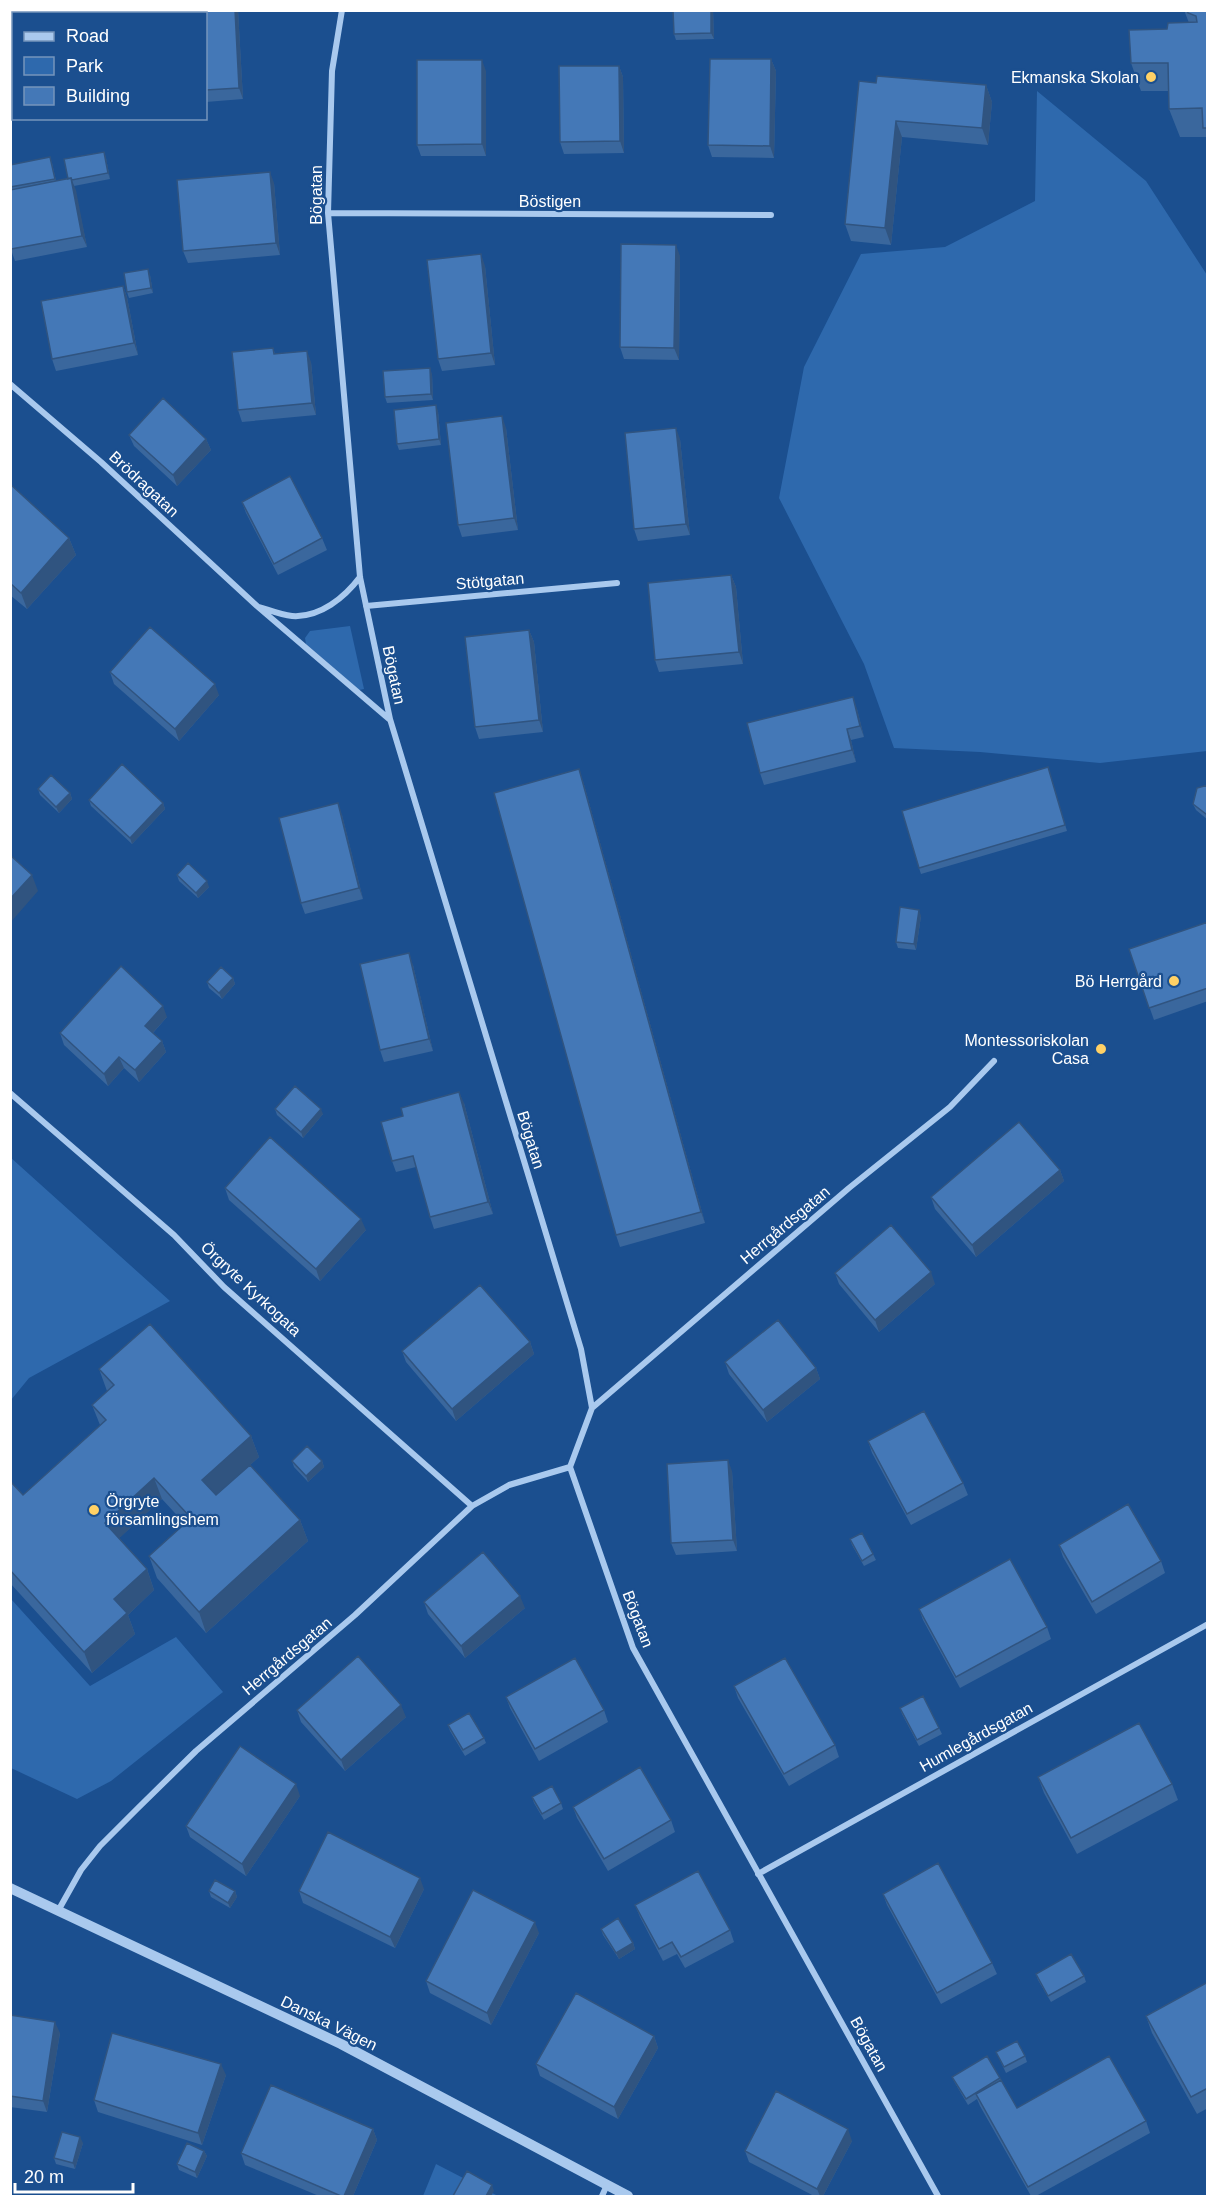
<svg xmlns="http://www.w3.org/2000/svg" width="1218" height="2207" viewBox="0 0 1218 2207" font-family="Arial,sans-serif">
<style>
.green{fill:#2e69ad}
.lines{fill:none;stroke-linecap:round;stroke-linejoin:round}
.minor{stroke:#a9c9ee;stroke-width:6}
.tertiary{stroke:#a9c9ee;stroke-width:10}
.wall{fill:#3a679d}
.shaded-wall{fill:#305480}
.building{fill:#4478b7;stroke:#305480;stroke-width:1.5}
.poi-dot{fill:#ffd166;stroke:#1b4f8f;stroke-width:2}
.labels{text-anchor:middle;dominant-baseline:central;stroke-width:4.5;stroke-linejoin:round;paint-order:stroke}
.poi-label{font-size:16px;fill:#fff;stroke:#1b4f8f;text-anchor:end}
.street-label{font-size:16px;fill:#fff;stroke:#1b4f8f}
</style>
<rect width="100%" height="100%" fill="#1b4f8f"/>
<path class="green" d="M1037,91L1146,181L1207,275V751L1100,763L980,752L894,748L864,664L779,498L804,367L861,254L945,247L1035,201Z
M350,626L364,689L359,690L306,644L305,638L310,631Z
M10,1157L170,1301L29,1378L11,1400Z
M11,1599L90,1686L176,1637L223,1692L111,1781L77,1799L11,1768Z
M436,2164L498,2196H423Z"/>
<g class="lines">
<path class="minor" d="M342,10L332,71L328,213L360,577L390,719L581,1349L592,1408L570,1467L633,1648L938,2196
M328,213L771,215
M10,384L101,462L257,606L389,719
M366,606L617,583
M259,607C269,610 281,615 292,616C320,618 345,597 360,577
M10,1093L174,1235L224,1287L472,1506
M592,1408L849,1188L950,1107L994,1061
M758,1874L1208,1624
M58,1911L81,1870L100,1846L138,1808L196,1751L355,1615L472,1506L509,1485L570,1467
M602,2196L607,2185"/>
<path class="tertiary" d="M10,1888L341,2044L628,2196"/>
</g>
<path class="wall" d="M10,10H74L75,14H14V62H10Z
M238,10L243,99L206,102V14Z
M713,10L714,39L676,40L674,34Z
M1184,10H1208V141L1206,137H1180L1169,109V91H1141L1131,63L1167,29L1189,23Z
M771,59L776,71L774,158L712,157L708,145Z
M619,66L623,77L624,153L564,154L560,142Z
M486,71V156H421L417,145Z
M876,83L986,85L992,102L988,145L902,137L891,245L851,241L845,224Z
M104,152L106,158L110,179L74,186L87,247L15,261L10,247V165L52,163L56,181L68,179Z
M274,183L280,255L188,263L183,251Z
M680,256L679,360L624,359L620,347Z
M485,266L495,365L442,371L438,359Z
M150,275L153,293L129,298L127,292Z
M123,286L127,297L138,355L56,371L52,359Z
M273,348L275,354L311,362L316,415L242,422L238,410Z
M432,374L433,400L387,403L385,397Z
M438,411L441,445L399,450L397,444Z
M506,428L518,530L462,537L458,525Z
M129,435L206,439L211,450L177,486L134,446Z
M680,439L690,535L638,541L634,529Z
M10,484L69,538L76,555L27,609L10,595Z
M242,502L322,538L327,550L278,575L246,513Z
M731,575L736,587L743,664L659,672L655,660Z
M529,630L534,642L543,732L479,739L475,727Z
M110,672L219,695L179,741L114,684Z
M857,709L864,737L851,740L856,762L764,785L760,773Z
M1048,767L1067,831L921,874L919,868Z
M583,781L705,1223L620,1247L616,1235Z
M1208,785V820L1196,810L1193,804Z
M38,789L70,793L72,799L59,813L40,795Z
M89,800L163,803L165,809L132,844L91,806Z
M342,815L363,899L305,914L301,903Z
M177,875L209,887L198,898L179,881Z
M921,916L916,950L898,948L896,942Z
M1208,922V1001L1154,1020L1129,949Z
M413,965L433,1051L384,1062L380,1050Z
M233,978L235,984L222,999L209,988L207,982Z
M167,1017L153,1033L162,1041L166,1052L139,1082L124,1068L108,1086L64,1045L60,1033Z
M464,1103L493,1214L434,1229L430,1217L416,1167L396,1172L392,1161Z
M275,1109L323,1114L303,1138L277,1115Z
M1060,1170L1064,1181L976,1257L935,1209L931,1197Z
M225,1188L366,1230L320,1281L229,1200Z
M835,1273L935,1284L879,1332L839,1284Z
M530,1342L534,1354L456,1421L406,1362L402,1351Z
M725,1362L816,1368L820,1379L767,1422L729,1374Z
M99,1369L251,1436L259,1457L216,1495L300,1520L308,1541L206,1633L157,1578L149,1556L185,1524L162,1499L119,1538L147,1569L154,1590L128,1615L135,1634L92,1673L10,1583V1481L23,1495L100,1425L92,1405L107,1391Z
M868,1441L963,1483L968,1495L911,1525L872,1453Z
M292,1461H322L324,1467L308,1482L294,1467Z
M732,1471L737,1551L676,1555L671,1543Z
M850,1539L873,1554L876,1560L864,1566L852,1545Z
M1059,1545L1161,1561L1165,1573L1096,1614L1063,1557Z
M424,1602L525,1608L465,1658L428,1614Z
M919,1609L1047,1627L1051,1639L960,1688L923,1620Z
M734,1686L835,1745L839,1757L789,1786L738,1698Z
M506,1697L604,1710L608,1722L539,1761L510,1708Z
M900,1708L939,1728L942,1734L919,1746L902,1714Z
M297,1710L406,1717L345,1771L301,1722Z
M448,1725L484,1738L486,1743L465,1756L450,1731Z
M1038,1777L1172,1784L1178,1800L1077,1854L1044,1793Z
M300,1796L246,1876L190,1837L186,1826Z
M532,1797L561,1803L563,1809L544,1820L534,1803Z
M573,1807L671,1820L675,1832L608,1871L577,1818Z
M424,1889L395,1948L303,1903L299,1891Z
M209,1891H235L237,1897L230,1908L211,1897Z
M883,1894L992,1963L997,1974L941,2004L887,1905Z
M635,1905L730,1930L734,1942L685,1968L677,1954L663,1961L640,1917Z
M601,1929L633,1943L635,1949L619,1959L603,1935Z
M539,1933L491,2025L430,1993L426,1981Z
M1036,1974L1084,1976L1086,1982L1051,2002L1038,1980Z
M1208,1982V2108L1197,2114L1152,2033L1146,2016Z
M10,2015L60,2033L47,2112L10,2107Z
M654,2036L658,2048L618,2119L540,2076L536,2064Z
M996,2052L1025,2056L1027,2062L1006,2073Z
M226,2075L202,2145L98,2112L94,2100Z
M952,2077L1000,2078L1017,2108L1146,2121L1150,2133L1036,2196H1031L980,2106L977,2099L968,2105L955,2083Z
M373,2129L377,2140L353,2196H319L245,2165L241,2153Z
M852,2141L823,2196H814L749,2162L745,2151Z
M83,2143L75,2169L56,2164L54,2158Z
M204,2151L207,2156L197,2178L179,2170L177,2164Z"/>
<path class="shaded-wall" d="M235,10H238L243,99L239,88Z
M711,10H713L714,39L711,33Z
M771,59L776,71L774,158L770,146Z
M482,60L486,71V156L482,144Z
M619,66L623,77L624,153L620,141Z
M986,85L992,102L988,145L982,128Z
M896,121L902,137L891,245L885,228Z
M104,152L106,158L110,179L108,173Z
M270,172L274,183L280,255L276,243Z
M71,178L76,190L87,247L82,236Z
M676,245L680,256L679,360L674,348Z
M481,254L485,266L495,365L491,353Z
M148,269L150,275L153,293L151,288Z
M123,286L127,297L138,355L134,343Z
M307,351L311,362L316,415L312,403Z
M430,368L432,374L433,400L431,394Z
M436,405L438,411L441,445L439,439Z
M502,416L506,428L518,530L514,518Z
M676,428L680,439L690,535L686,524Z
M206,439L211,450L177,486L173,475Z
M69,538L76,555L27,609L21,593Z
M731,575L736,587L743,664L739,652Z
M529,630L534,642L543,732L539,720Z
M215,684L219,695L179,741L175,729Z
M853,697L857,709L864,737L860,726Z
M847,729L851,740L856,762L852,750Z
M579,769L583,781L705,1223L701,1212Z
M70,793L72,799L59,813L56,807Z
M163,803L165,809L132,844L130,838Z
M338,803L342,815L363,899L359,888Z
M32,875L38,891L10,923V899Z
M207,881L209,887L198,898L196,893Z
M919,910L921,916L916,950L914,944Z
M409,953L413,965L433,1051L429,1039Z
M233,978L235,984L222,999L219,993Z
M163,1006L167,1017L149,1037L145,1026Z
M162,1041L166,1052L139,1082L135,1070Z
M119,1057L124,1068L108,1086L104,1074Z
M459,1092L464,1103L493,1214L488,1202Z
M321,1109L323,1114L303,1138L301,1132Z
M1060,1170L1064,1181L976,1257L972,1245Z
M361,1219L366,1230L320,1281L316,1269Z
M931,1272L935,1284L879,1332L875,1320Z
M530,1342L534,1354L456,1421L452,1409Z
M816,1368L820,1379L767,1422L763,1410Z
M251,1436L259,1457L210,1501L202,1480Z
M728,1460L732,1471L737,1551L733,1540Z
M322,1461L324,1467L308,1482L306,1476Z
M154,1478L162,1499L113,1544L105,1523Z
M300,1520L308,1541L206,1633L199,1612Z
M147,1569L154,1590L128,1615L135,1634L92,1673L84,1652L114,1599Z
M520,1596L525,1608L465,1658L461,1646Z
M401,1705L406,1717L345,1771L341,1760Z
M296,1784L300,1796L246,1876L242,1864Z
M420,1878L424,1889L395,1948L390,1937Z
M235,1891L237,1897L230,1908L228,1903Z
M535,1922L539,1933L491,2025L487,2013Z
M633,1943L635,1949L619,1959L616,1953Z
M55,2022L60,2033L47,2112L43,2101Z
M654,2036L658,2048L618,2119L614,2107Z
M221,2064L226,2075L202,2145L198,2133Z
M373,2129L377,2140L353,2196H344Z
M848,2129L852,2141L823,2196H820L817,2189Z
M80,2137L83,2143L75,2169L73,2163Z
M204,2151L207,2156L197,2178L195,2172Z
M492,2185L494,2191L491,2196H486Z"/>
<path class="building" d="M10,10H72L73,14H14V49L10,50Z
M153,10H235L239,88L206,90V14H153Z
M673,10H711V33L674,34Z
M1187,10H1208V128H1203L1202,108L1169,109L1168,63H1131L1129,30L1167,29L1168,23L1197,22L1196,16L1188,13Z
M710,59H771L770,146L708,145Z
M417,60H482V144L417,145Z
M559,66H619L620,141L560,142Z
M877,76L986,85L982,128L896,121L885,228L845,224L859,81L876,83Z
M104,152L108,173L72,180L71,178L68,179L64,159Z
M50,157L55,179L10,187V165Z
M270,172L276,243L183,251L177,180Z
M71,178L82,236L11,249L10,190Z
M621,244L676,245L674,348L620,347Z
M481,254L491,353L438,359L427,260Z
M148,269L151,288L127,292L124,273Z
M123,286L134,343L52,359L41,301Z
M273,348L274,354L307,351L312,403L238,410L232,352Z
M430,368L431,394L385,397L383,371Z
M163,398L206,439L173,475L129,435Z
M436,405L439,439L397,444L394,410Z
M502,416L514,518L458,525L446,423Z
M676,428L686,524L634,529L625,433Z
M290,476L322,538L274,564L242,502Z
M10,484L69,538L21,593L10,583Z
M731,575L739,652L655,660L648,583Z
M150,627L215,684L175,729L110,672Z
M529,630L539,720L475,727L465,637Z
M853,697L860,726L847,729L852,750L760,773L747,723Z
M122,764L163,803L130,838L89,800Z
M1048,767L1065,825L919,868L902,811Z
M579,769L701,1212L616,1235L494,793Z
M51,775L70,793L56,807L38,789Z
M1208,785V814H1206L1193,804L1197,788Z
M338,803L359,888L301,903L279,818Z
M10,855L32,875L10,899Z
M188,863L207,881L196,893L177,875Z
M900,907L919,910L914,944L896,942Z
M1208,922V988L1149,1008L1129,949Z
M409,953L429,1039L380,1050L360,964Z
M121,966L163,1006L145,1026L162,1041L135,1070L119,1057L104,1074L60,1033Z
M221,967L233,978L219,993L207,982Z
M295,1086L321,1109L301,1132L275,1109Z
M459,1092L488,1202L430,1217L413,1156L392,1161L381,1122L403,1116L401,1108Z
M1019,1122L1060,1170L972,1245L931,1197Z
M270,1137L361,1219L316,1269L225,1188Z
M891,1225L931,1272L875,1320L835,1273Z
M480,1285L530,1342L452,1409L402,1351Z
M778,1320L816,1368L763,1410L725,1362Z
M150,1324L251,1436L202,1480L216,1495L250,1465L300,1520L199,1612L149,1556L191,1518L154,1478L105,1523L147,1569L114,1599L127,1613L84,1652L10,1570V1481L23,1495L106,1420L92,1405L114,1385L99,1369Z
M924,1411L963,1483L907,1514L868,1441Z
M307,1446L322,1461L306,1476L292,1461Z
M728,1460L733,1540L671,1543L667,1464Z
M1128,1504L1161,1561L1092,1602L1059,1545Z
M862,1533L873,1554L862,1561L850,1539Z
M483,1552L520,1596L461,1646L424,1602Z
M1010,1559L1047,1627L956,1677L919,1609Z
M358,1656L401,1705L341,1760L297,1710Z
M575,1658L604,1710L535,1749L506,1697Z
M785,1658L835,1745L784,1774L734,1686Z
M923,1696L939,1728L917,1740L900,1708Z
M469,1713L484,1738L463,1750L448,1725Z
M1139,1723L1172,1784L1071,1838L1038,1777Z
M240,1746L296,1784L242,1864L186,1826Z
M640,1767L671,1820L604,1859L573,1807Z
M552,1786L561,1803L542,1814L532,1797Z
M328,1832L420,1878L390,1937L299,1891Z
M938,1863L992,1963L937,1993L883,1894Z
M698,1871L730,1930L681,1957L672,1942L659,1949L635,1905Z
M215,1880L235,1891L228,1903L209,1891Z
M473,1890L535,1922L487,2013L426,1981Z
M618,1918L633,1943L616,1953L601,1929Z
M1071,1954L1084,1976L1048,1996L1036,1974Z
M1208,1982V2088L1191,2097L1146,2016Z
M576,1993L654,2036L614,2107L536,2064Z
M10,2015L55,2022L43,2101L10,2096Z
M112,2033L221,2064L198,2133L94,2100Z
M1017,2041L1025,2056L1004,2067L996,2052Z
M987,2056L1000,2078L966,2099L952,2077Z
M1109,2056L1146,2121L1028,2187L976,2094L1001,2080L1017,2108Z
M271,2085L373,2129L344,2196H341L241,2153Z
M776,2091L848,2129L817,2189L745,2151Z
M62,2132L80,2137L73,2163L54,2158Z
M187,2143L204,2151L195,2172L177,2164Z
M467,2171L492,2185L486,2196H453Z"/>
<g class="poi-dot">
<circle cx="1151" cy="77" r="6"/>
<circle cx="1174" cy="981" r="6"/>
<circle cx="1101" cy="1049" r="6"/>
<circle cx="94" cy="1510" r="6"/>
</g>
<g class="labels">
<g class="poi-label">
<text x="1139" y="77">Ekmanska Skolan</text>
<text x="1162" y="981">Bö Herrgård</text>
<text x="1089" y="1040">Montessoriskolan<tspan x="1089" dy="18">Casa</tspan></text>
<text x="106" y="1501" text-anchor="start">Örgryte<tspan x="106" dy="18">församlingshem</tspan></text>
</g>
<g class="street-label">
<text transform="translate(316 195) rotate(-90)">Bögatan</text>
<text x="550" y="201">Böstigen</text>
<text transform="translate(144 484) rotate(43)">Brödragatan</text>
<text transform="translate(490 581) rotate(-5)">Stötgatan</text>
<text transform="translate(394 675) rotate(78)">Bögatan</text>
<text transform="translate(531 1140) rotate(73)">Bögatan</text>
<text transform="translate(785 1225) rotate(-40)">Herrgårdsgatan</text>
<text transform="translate(251 1289) rotate(43)">Örgryte Kyrkogata</text>
<text transform="translate(638 1619) rotate(69)">Bögatan</text>
<text transform="translate(287 1656) rotate(-40)">Herrgårdsgatan</text>
<text transform="translate(976 1737) rotate(-29)">Humlegårdsgatan</text>
<text transform="translate(329 2023) rotate(26)">Danska Vägen</text>
<text transform="translate(869 2044) rotate(61)">Bögatan</text>
</g>
</g>
<rect width="1218" height="2207" fill="none" stroke="#ffffff" stroke-width="24"/>
<rect x="12" y="12" width="195" height="108" fill="#1b4f8f" stroke="#7695bc" stroke-width="1.5"/>
<rect x="24" y="32" width="30" height="9" fill="#a9c9ee" stroke="#7695bc" stroke-width="1.5"/>
<text x="66" y="42" font-size="18" fill="#ffffff">Road</text>
<rect x="24" y="57" width="30" height="18" fill="#2e69ad" stroke="#7695bc" stroke-width="1.5"/>
<text x="66" y="72" font-size="18" fill="#ffffff">Park</text>
<rect x="24" y="87" width="30" height="18" fill="#4478b7" stroke="#7695bc" stroke-width="1.5"/>
<text x="66" y="102" font-size="18" fill="#ffffff">Building</text>
<path d="M15 2183v9h118v-9" fill="none" stroke="#ffffff" stroke-width="3"/>
<text x="24" y="2183" font-size="18" fill="#ffffff" stroke="#1b4f8f" stroke-width="4.5" paint-order="stroke">20 m</text>
</svg>
